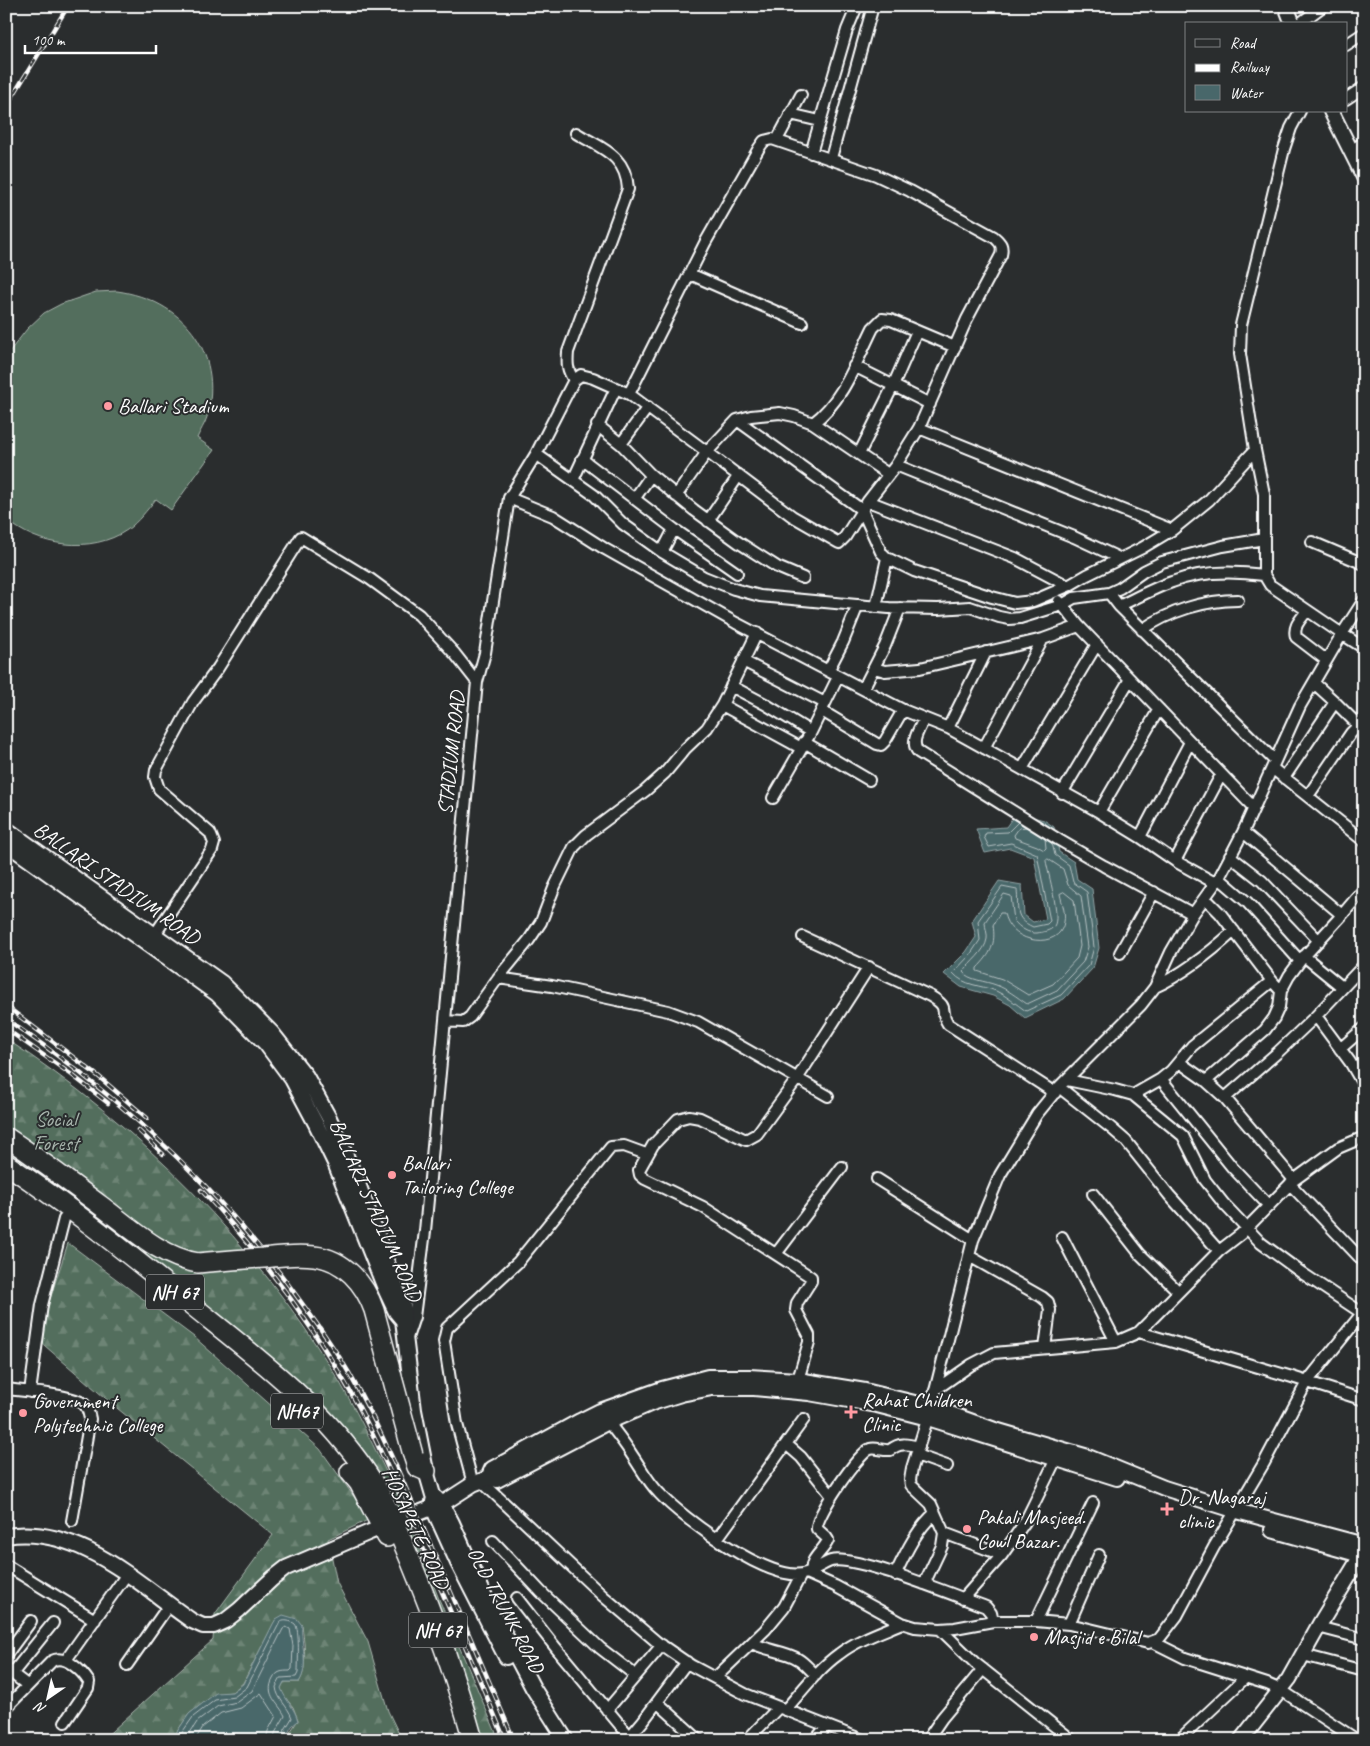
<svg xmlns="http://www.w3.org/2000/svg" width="1370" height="1746" viewBox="0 0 1370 1746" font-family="Caveat,sans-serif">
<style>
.forest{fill:url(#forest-firs);stroke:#a9b6ae}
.pitch{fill:#536e5d;stroke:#a9b6ae}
.water{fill:#48676a;stroke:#91a4a6}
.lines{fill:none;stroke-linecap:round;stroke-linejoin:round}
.shore{stroke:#b6c2c3;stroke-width:1}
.street-casing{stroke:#fff;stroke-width:14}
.secondary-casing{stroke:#fff;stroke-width:18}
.highway-casing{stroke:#fff;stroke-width:22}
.street{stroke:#2a2d2e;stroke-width:10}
.secondary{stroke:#2a2d2e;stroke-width:14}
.highway{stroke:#2a2d2e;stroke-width:19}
.rail-casing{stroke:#fff;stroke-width:4.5}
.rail{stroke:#2a2d2e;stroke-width:2.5;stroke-dasharray:8;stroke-linecap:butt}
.highway-bridge-casing{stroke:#fff;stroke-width:22;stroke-linecap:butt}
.highway-bridge{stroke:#2a2d2e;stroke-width:19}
.poi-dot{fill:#ff9aa2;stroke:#2a2d2e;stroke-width:2}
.labels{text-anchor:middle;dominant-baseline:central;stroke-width:4;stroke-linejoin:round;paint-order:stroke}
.shield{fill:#2a2d2e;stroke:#bfc0c0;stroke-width:1}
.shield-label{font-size:20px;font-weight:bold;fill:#fff}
.poi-label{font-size:21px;fill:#fff;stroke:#2a2d2e;text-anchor:start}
.street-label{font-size:21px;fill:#fff;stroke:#2a2d2e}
.park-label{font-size:21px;fill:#a9b6ae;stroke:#2a2d2e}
</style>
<defs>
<pattern id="forest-firs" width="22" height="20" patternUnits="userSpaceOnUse" patternTransform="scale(1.25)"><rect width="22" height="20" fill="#536e5d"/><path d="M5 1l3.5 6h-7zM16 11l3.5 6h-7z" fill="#6d8475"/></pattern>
</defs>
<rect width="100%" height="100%" fill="#2a2d2e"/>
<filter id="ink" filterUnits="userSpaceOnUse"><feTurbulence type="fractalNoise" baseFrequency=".02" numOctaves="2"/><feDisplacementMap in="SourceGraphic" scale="10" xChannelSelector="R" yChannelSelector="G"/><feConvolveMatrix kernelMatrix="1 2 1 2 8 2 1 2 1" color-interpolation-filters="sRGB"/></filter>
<g filter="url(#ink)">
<path class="forest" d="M6,1039C139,1125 257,1245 339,1381C363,1422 383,1466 404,1509L401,1513L396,1510L308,1393L262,1350L76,1200L6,1153Z
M68,1243L194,1337L320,1449L370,1519L328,1539L337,1583L368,1642L388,1711L402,1740H285L298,1720L293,1707L283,1695L281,1688L284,1682H299C308,1669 304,1641 302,1625L276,1619L243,1683L232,1692L216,1694L189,1714L174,1736L168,1740H102L213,1640L215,1614L273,1535L112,1404L37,1339Z
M409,1522L439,1599L499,1740H479L400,1527Z"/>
<path class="pitch" d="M117,291C182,300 224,351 207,417C205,424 200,431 197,438L214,450L171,510L156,499C147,510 138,522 127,530C92,554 37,547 6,519V356L27,329L44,313L61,304L96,292Z"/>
<path class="water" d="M1025,815L1044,820L1054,827L1059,852L1074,862L1077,879L1092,889L1099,948L1093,968L1064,999L1025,1018L1010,1005L993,996L961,987L944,974L966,952L976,937L972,921L999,881L1022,885L1024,915L1033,922L1046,919L1034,857L1010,848L985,853L976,829L1006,827L1013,817Z
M283,1615L297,1619L302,1625C300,1643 310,1666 299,1682H284L281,1688C285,1700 295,1708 298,1721L292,1726L284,1740H178L174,1736L189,1714L212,1696L216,1693L232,1692L243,1684L273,1624L276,1619Z"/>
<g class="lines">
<path class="shore" d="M1018,822L1008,832L986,833L984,837L989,847L1011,843L1037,854L1050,921L1047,924L1033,927C1013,918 1019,908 1017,890L1002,887L978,921L980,940L970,955L953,973C964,986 981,985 996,991C1007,996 1016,1004 1026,1011L1061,995L1089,965L1094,947L1087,892L1073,882L1069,865L1055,855L1052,843
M1026,827L1019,828L1014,835L1015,838L1037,846L1044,850L1046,848L1045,838
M1048,859L1063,869L1068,885L1081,896L1088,947L1083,962L1057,990L1027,1004C1017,997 1007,989 996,985C986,981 968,980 963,972C970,962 985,952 987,939C988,934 985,928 985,922L1004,894L1011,896L1014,921C1019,927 1028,934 1037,933C1043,932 1051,931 1054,926C1061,917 1048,873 1046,861Z
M1064,892L1074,900L1080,946L1077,958L1053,984L1028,995L1002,979L977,971V968C991,954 996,944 993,925L1000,913H1004C1009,944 1060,951 1064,922C1066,913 1062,903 1060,894Z
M181,1740V1734L193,1717L215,1700L234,1697L247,1687L278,1626C280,1622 282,1620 288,1621C290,1621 294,1623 295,1624C300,1629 298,1665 298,1673L296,1677L281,1678L276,1687C277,1699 288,1706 292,1718L281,1736L280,1740
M188,1740V1736L197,1722L218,1706L237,1702L252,1691L283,1629L286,1627L290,1629L293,1646L292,1669L290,1671C282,1671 277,1671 273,1679C264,1695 279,1703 285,1716L275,1733L274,1740
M195,1740L203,1727L221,1713L241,1708L261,1693L276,1716L268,1731L266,1740"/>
<defs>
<path id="street" d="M1299,24L1323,6
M1346,45L1364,33
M1346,99L1364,87
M1300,111L1291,128L1284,149L1241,325L1240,354L1255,450L1264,494V575L1270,585L1342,634L1364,600
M790,114L820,121
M777,140L801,95
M1351,151L1364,142
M811,153L847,30L857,6
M831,158L873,6
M690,274L802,323
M854,366L930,404
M574,380C567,370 567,364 568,352L628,189C626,155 602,149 576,133
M629,394L705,243L759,148L764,141L772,139L876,175L910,191L994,237C1001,243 1003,246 1001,255L967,319L919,428L896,465
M737,420L862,510L881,552L887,558L914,571L992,597L1015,603L1033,601L1068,586L1087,575L1142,548L1172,530L1209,500L1255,450
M813,423C843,401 857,360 873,328L882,319L891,320L955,347
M597,425L621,444L651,475L694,510L738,542L777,567L803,578
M919,428L1172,530
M621,444L648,407
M859,454L893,386L917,331
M582,459L674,529
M888,474L813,423L794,416L780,413L751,416L737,420L707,452L629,394L593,378L581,375L574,380L536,454L594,495L623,524L662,552L704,577L734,589L760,596L889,608L938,609L970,607L999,617L1009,619L1020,618L1062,605L1074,598L1109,593L1120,588L1144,571L1162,562L1223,546L1264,539
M573,480L616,388
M676,496L707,452L792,516L839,543L845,537L868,501L896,465L1074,537L1119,558
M509,498L553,516L605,549L736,623L903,710L948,728L984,748L1099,812L1140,837L1175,861L1215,883
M635,498L651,475
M868,501L1015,558L1068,586
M708,521L739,475
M1312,542L1364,564
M662,552L674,529L737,573
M1109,593L1119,606L1275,761
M1059,601L1079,626L1253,807
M1119,606C1136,598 1154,588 1172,582C1200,571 1235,571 1264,575
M876,607L887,558
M1307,611C1300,620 1293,626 1296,637L1326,660
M1142,630C1169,611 1205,600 1238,600
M743,661L825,703
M874,668L885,671L920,668L1043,639L1079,626
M828,671L843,642L858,605
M477,682L485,653L509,498L536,454
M1314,683L1335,702
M731,686L765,704L811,732
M863,689L885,646L900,608
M722,705L801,748
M822,711L877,744L881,745L885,741L903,710
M924,719C919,730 910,742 918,752L1059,840L1104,866L1193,914
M948,728L986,652
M804,742L869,780
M984,748L1043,639
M1272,768L1364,841
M1022,769L1097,644
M1284,778L1335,702L1359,726
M1062,793L1130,679
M1308,796L1351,733L1364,720
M773,798L811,732L838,677
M1099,812L1159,709
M1140,837L1190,742
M1230,856L1262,881L1319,941
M1175,861L1221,775
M1219,878L1247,902L1300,961
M1205,898L1220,913L1272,981
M1342,915L1364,889
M803,937L930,996C952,1009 938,1009 948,1024L1055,1093
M151,940L212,850L214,843L210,833L159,789L155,777L156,770L193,702L218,668L301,537L370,579L419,615L455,654L477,682L425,1231L414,1317L407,1338
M1120,953L1154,892
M1304,956L1342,987
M498,978L552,986L668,1011L698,1022L828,1096
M1155,987C1185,973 1210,953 1234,931
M1316,1016L1350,1062L1364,1086
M445,1021L463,1022L470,1017L498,978L529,940L541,922L554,888L574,847L586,835L645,791L665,773L685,749L707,728L722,705L757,633
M1340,1049L1364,1028
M1179,1062L1206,1081L1225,1098
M1161,1079L1232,1167L1269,1206
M1067,1080L1115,1090L1133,1095L1183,1136L1205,1180L1224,1204L1261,1243L1302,1273L1362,1313
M1206,1081L1265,1030L1274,1018L1279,1007L1281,991L1289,976L1300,961L1342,915L1243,832
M1059,1087L1111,1128L1126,1141L1169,1195L1219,1251
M1133,1095L1161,1079L1171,1071L1192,1046L1272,981L1281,991
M877,1179L973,1240
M1294,1180L1225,1098L1277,1053L1316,1016L1364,965
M1290,1184L1364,1262
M1093,1194L1140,1254L1178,1291
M1062,1237L1116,1342
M776,1254L842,1167
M969,1256L1042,1297L1048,1302L1050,1310L1045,1348
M1139,1332L1292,1377L1364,1400
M798,1380L809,1342V1335L796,1310L797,1303L811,1281V1277L703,1207L645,1179L640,1175L639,1170L653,1145L678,1119L689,1116L700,1118L746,1140L757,1134L797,1079L869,967
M6,1389C22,1391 74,1395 84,1404C88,1408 89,1414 90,1419L72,1521
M935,1390L971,1365L994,1353L1116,1342L1139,1332L1219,1251L1241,1234L1294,1180L1338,1148L1364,1137
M30,1392L42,1305L64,1219
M605,1418C614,1430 624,1442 632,1455C641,1468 648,1482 659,1493C682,1518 772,1585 806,1573L835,1586L902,1623L915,1627L940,1629L955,1628L993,1621H1036L1069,1624L1148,1643L1159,1639L1177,1616L1214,1547L1264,1463L1307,1382L1364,1311
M786,1444L801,1457L831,1495
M916,1455L947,1466
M481,1481L603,1596L657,1642L692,1666L745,1694L863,1740
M473,1484L457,1424L444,1341L447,1328L518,1262L611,1147L624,1146L646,1154
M944,1533L1002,1555
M717,1539L804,1419
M493,1541L541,1592L600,1648L635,1675
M6,1565L95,1620
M812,1571C809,1559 824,1551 828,1540L826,1537L817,1529C815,1516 858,1454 870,1449C876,1447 883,1451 890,1450C900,1442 907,1444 919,1447
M806,1573C815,1570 822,1564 831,1561C854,1554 958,1597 986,1607L991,1613L993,1621
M895,1575C906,1552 916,1530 935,1513
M924,1584L942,1546L944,1533L931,1504L911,1485L910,1480L912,1468L931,1407L973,1240L1000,1175L1037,1114L1059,1087L1141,1005L1155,987L1171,952L1193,914L1219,878L1243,832L1300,706L1342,634L1364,648
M517,1598L556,1648L630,1737
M963,1599L1002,1555L1025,1522L1056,1459
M1036,1621L1093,1503
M1069,1624L1099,1555
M1318,1627L1364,1639
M940,1629L975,1663L1072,1740
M1153,1642L1185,1658L1267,1684L1281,1690L1357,1740
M752,1643C768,1651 785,1651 798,1659C805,1663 810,1670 816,1675
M6,1655L31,1621
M1303,1655L1364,1671
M66,1660L127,1574
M127,1665L169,1605
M6,1669L27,1685
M12,1674L53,1623
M715,1678L765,1630L784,1607L801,1575
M657,1702L699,1740
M6,1708L52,1661C65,1654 82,1671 89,1682L88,1688L65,1722
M607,1710L662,1645
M785,1710C802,1691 818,1669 839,1654C857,1640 881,1632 902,1623
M627,1740L643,1721L687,1662
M747,1740L778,1708
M815,1740L827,1726
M927,1740L942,1718L983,1669
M1179,1740L1245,1678"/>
<path id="secondary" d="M1286,6L1293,24
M1331,111L1364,177
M6,829L222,983L272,1033L306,1076L329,1118L357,1181L404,1309L403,1320L414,1410L426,1471L433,1495L442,1504L452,1523L486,1599L533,1688L566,1740
M6,843L217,994L266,1044L292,1079L316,1124L335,1163L386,1291L396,1312L401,1318
M488,1478L497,1480L608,1422L652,1403L681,1394L712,1388H754L809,1393L877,1405L928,1418L1117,1478
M433,1501V1508L458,1563L506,1657
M1272,1530L1364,1556
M6,1536C78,1524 137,1583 192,1621L203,1626H214L225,1621L239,1610L272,1579L286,1568L370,1532L442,1504L473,1484L488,1478L492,1469L580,1421L600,1411L662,1389L708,1377H749L798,1380L865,1391L931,1407L995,1430L1088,1457L1164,1488L1237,1511L1364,1545
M1241,1740L1289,1679L1321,1622L1364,1551"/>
<path id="highway" d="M6,1164C71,1207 132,1257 193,1306C255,1356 322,1406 367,1473C386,1501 398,1531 411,1562C435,1620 456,1679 473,1740
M413,1455L417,1467L426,1471
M350,1472L359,1483L387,1537"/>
</defs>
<use href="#street" class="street-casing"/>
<use href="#secondary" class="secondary-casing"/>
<use href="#highway" class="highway-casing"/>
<use href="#street" class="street"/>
<use href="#secondary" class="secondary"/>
<use href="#highway" class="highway"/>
<defs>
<path id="rail" d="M6,107L68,6
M6,1006L98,1076L147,1118
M6,1019C120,1096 221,1189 301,1302C318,1325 335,1349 349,1373C382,1431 408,1492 434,1553C461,1615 487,1677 514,1740
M6,1029L72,1075L108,1103
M138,1130L163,1154
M201,1190C262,1255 316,1329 359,1407C383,1453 403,1501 423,1548C451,1612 478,1676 505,1740"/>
</defs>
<use href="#rail" class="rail-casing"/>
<use href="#rail" class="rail"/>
<defs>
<path id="highway-bridge" d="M6,1137C38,1158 69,1182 100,1205C130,1227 160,1257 198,1263C220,1261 242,1259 264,1258C280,1256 298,1254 314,1256C344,1259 365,1284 374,1310L413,1455"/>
</defs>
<use href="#highway-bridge" class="highway-bridge-casing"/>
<use href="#highway-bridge" class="highway-bridge"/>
</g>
</g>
<g class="poi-dot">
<circle cx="108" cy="406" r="5"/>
<circle cx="392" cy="1175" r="5"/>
<path d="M848.5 1404.5h5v5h5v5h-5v5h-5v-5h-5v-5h5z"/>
<circle cx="23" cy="1413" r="5"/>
<path d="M1164.5 1501.5h5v5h5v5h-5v5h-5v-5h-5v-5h5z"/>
<circle cx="967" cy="1529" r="5"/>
<circle cx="1034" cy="1637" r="5"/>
</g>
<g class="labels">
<g class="shield">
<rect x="146" y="1274.5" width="58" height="35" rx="4"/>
<rect x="271" y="1393.5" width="52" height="35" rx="4"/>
<rect x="409" y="1612.5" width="58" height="35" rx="4"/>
</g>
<g class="shield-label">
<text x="175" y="1292">NH 67</text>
<text x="297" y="1411">NH67</text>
<text x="438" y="1630">NH 67</text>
</g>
<g class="poi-label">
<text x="118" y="406">Ballari Stadium</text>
<text x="402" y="1163">Ballari<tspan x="402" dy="24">Tailoring College</tspan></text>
<text x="862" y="1400">Rahat Children<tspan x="862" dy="24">Clinic</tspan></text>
<text x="33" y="1401">Government<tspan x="33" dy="24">Polytechnic College</tspan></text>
<text x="1178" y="1497">Dr. Nagaraj<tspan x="1178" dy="24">clinic</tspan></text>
<text x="977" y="1517">Pakali Masjeed.<tspan x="977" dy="24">Cowl Bazar.</tspan></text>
<text x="1044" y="1637">Masjid e Bilal</text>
</g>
<g class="street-label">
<text transform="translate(451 753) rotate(-84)">STADIUM ROAD</text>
<text transform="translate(117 883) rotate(35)">BALLARI STADIUM ROAD</text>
<text transform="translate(376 1210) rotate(66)">BALLARI STADIUM ROAD</text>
<text transform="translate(416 1528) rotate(65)">HOSAPETE ROAD</text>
<text transform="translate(506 1610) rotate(62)">OLD TRUNK ROAD</text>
</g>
<g class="park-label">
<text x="56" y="1119">Social<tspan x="56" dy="24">Forest</tspan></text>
</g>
</g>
<rect width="1370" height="1746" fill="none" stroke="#2a2d2e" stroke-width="25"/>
<rect x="12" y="12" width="1345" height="1721" fill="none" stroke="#fff" stroke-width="2" filter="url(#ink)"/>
<rect x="1185" y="22" width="162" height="90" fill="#2a2d2e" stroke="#7f8182"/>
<rect x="1195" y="39" width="25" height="8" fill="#2a2d2e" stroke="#7f8182"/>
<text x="1230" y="48" font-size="15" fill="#ffffff">Road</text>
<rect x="1195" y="64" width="25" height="8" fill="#ffffff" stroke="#7f8182"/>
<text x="1230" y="72" font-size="15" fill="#ffffff">Railway</text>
<rect x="1195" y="85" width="25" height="15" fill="#48676a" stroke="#7f8182"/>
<text x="1230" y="98" font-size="15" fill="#ffffff">Water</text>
<g transform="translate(48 1698) rotate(214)" stroke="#2a2d2e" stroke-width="4" paint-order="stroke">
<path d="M0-4L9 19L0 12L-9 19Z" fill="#ffffff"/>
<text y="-8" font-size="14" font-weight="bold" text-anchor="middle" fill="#ffffff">N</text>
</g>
<path d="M25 45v8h131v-8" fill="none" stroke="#ffffff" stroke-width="2.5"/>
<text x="32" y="45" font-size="15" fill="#ffffff" stroke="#2a2d2e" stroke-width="4" paint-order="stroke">100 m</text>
</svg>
